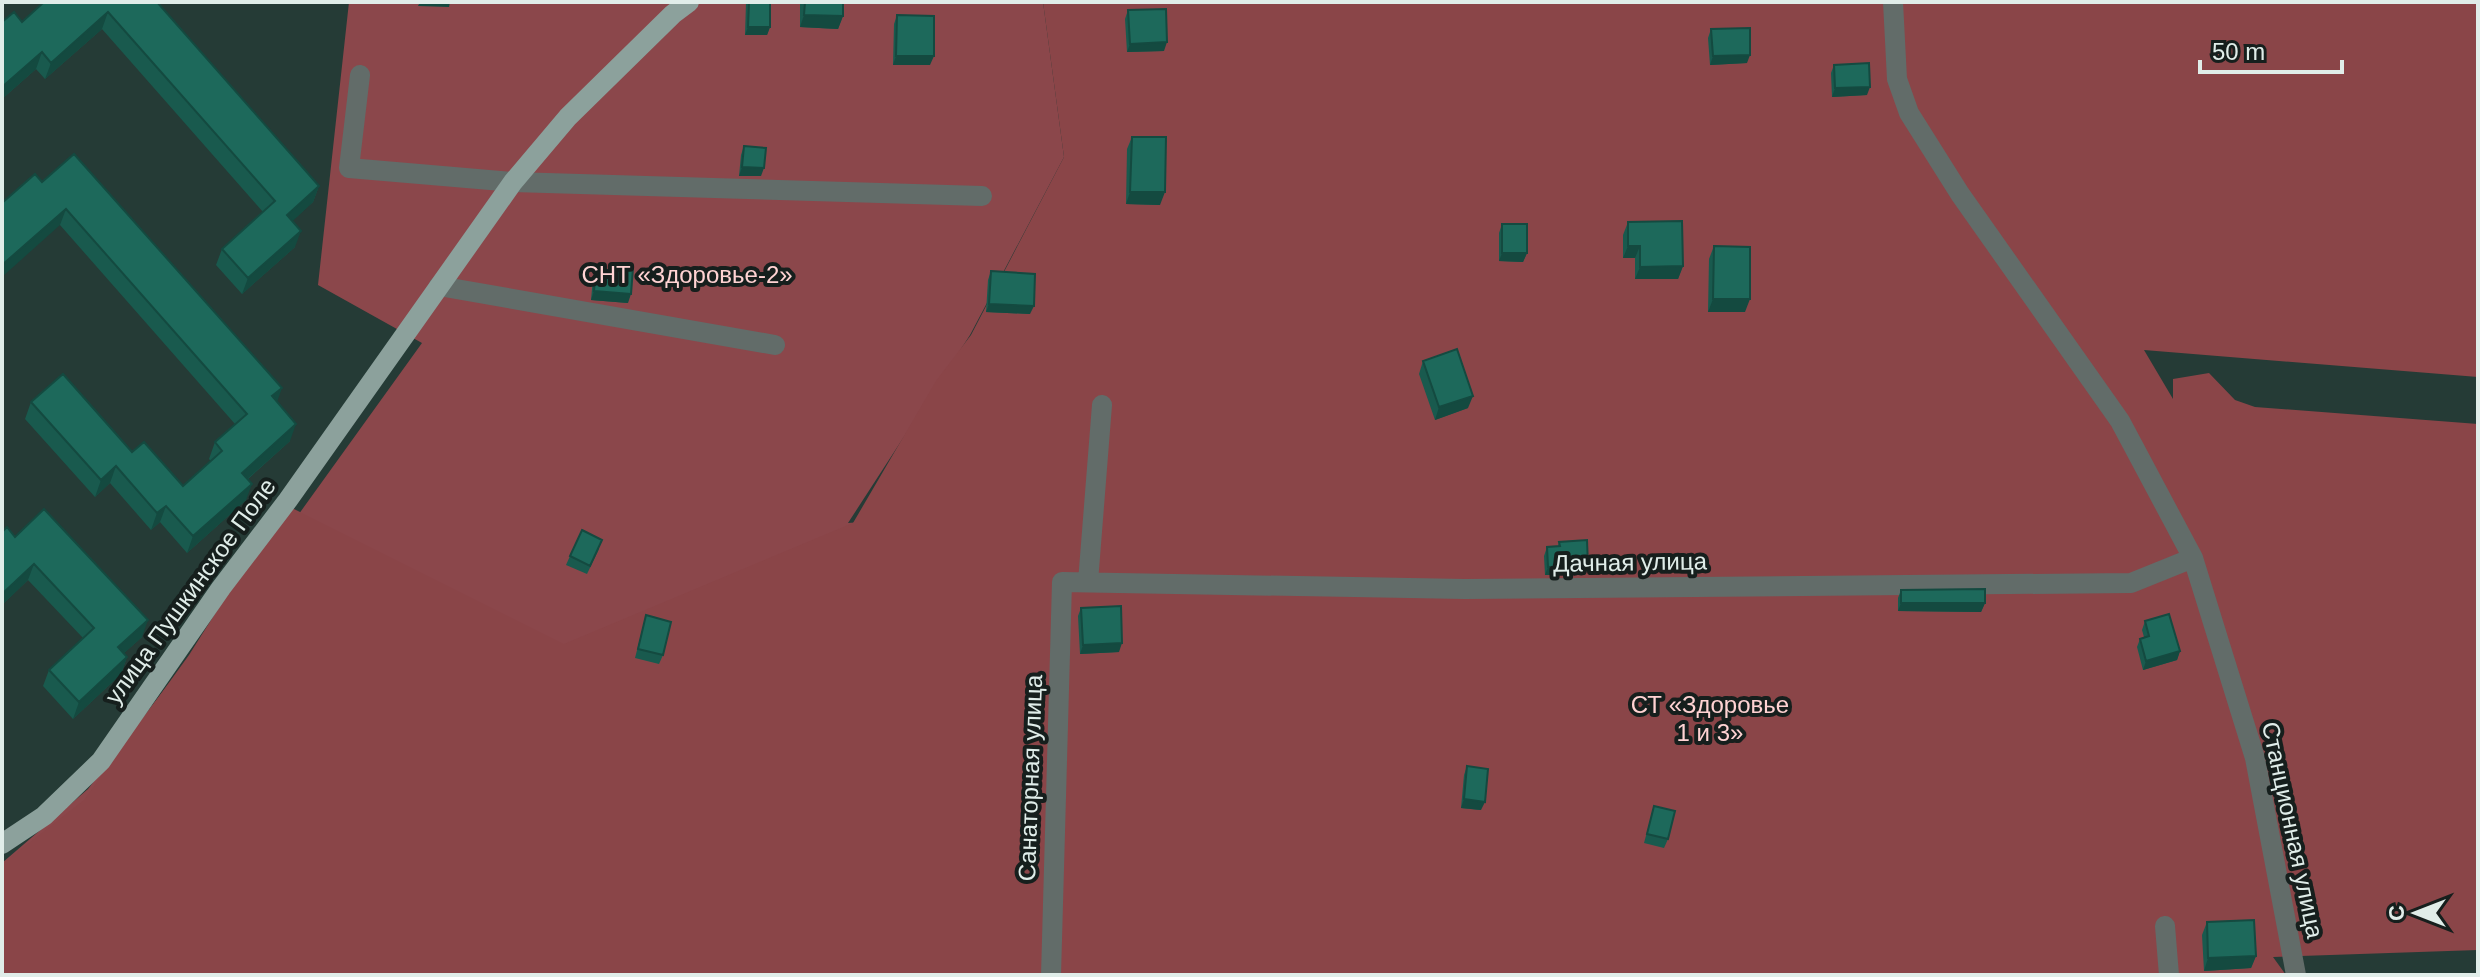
<svg xmlns="http://www.w3.org/2000/svg" width="2480" height="977" viewBox="0 0 2480 977" font-family="Arial,sans-serif">
<style>
.green{fill:#8b474b}
.forest{fill:#8a4548}
.lines{fill:none;stroke-linecap:round;stroke-linejoin:round}
.minor{stroke:#626c69;stroke-width:20}
.major{stroke:#8ca19c;stroke-width:20}
.wall{fill:#195a4e}
.shaded-wall{fill:#144a40}
.building{fill:#1d695b;stroke:#144a40;stroke-width:2}
.labels{text-anchor:middle;dominant-baseline:central;stroke-width:8;stroke-linejoin:round;paint-order:stroke}
.park-label{font-size:24px;fill:#ffd3d3;stroke:#161f1d}
.street-label{font-size:24px;fill:#e0ede9;stroke:#161f1d}
</style>
<rect width="100%" height="100%" fill="#253b36"/>
<path class="green" d="M349,2H1043L1064,157L970,335L848,523L1904,445L1798,975H2V863L88,789L296,518L422,343L318,285Z"/>
<path class="forest" d="M1043,2H2478V377L2144,350L2173,399V379L2209,373L2235,400L2255,407L2478,424V950L2273,957L2286,975H2V864L84,800L189,655L284,504L564,644L853,523L936,381L971,335L1064,157Z"/>
<g class="lines">
<path class="minor" d="M1893,2L1897,79L1909,113L1960,194L2120,421L2193,558L2255,758L2296,975
M360,75L349,168L513,182L982,196
M439,286L775,345
M1088,582L1102,405
M2165,926L2169,975
M1051,975L1062,582L1465,589L2131,583L2193,558"/>
<path class="major" d="M2,844L44,816L101,761L221,588L288,500L513,182L568,117L673,14L689,2"/>
</g>
<path class="wall" d="M157,2L319,186L313,202L292,221L295,247L242,294L216,265L222,249L263,212L102,29L45,79L36,69L2,99V22H22Z
M746,2H770V27L767,35H745Z
M800,2H843V16L838,29L800,27Z
M1128,10L1164,51L1127,52L1125,19Z
M897,15L930,65H893L894,24Z
M1711,29L1747,63L1710,65L1708,38Z
M1834,65L1867,95L1832,97L1831,73Z
M1132,137L1160,205L1126,204L1127,149Z
M744,146L761,176H739L741,155Z
M42,182L277,402L290,441L248,479L246,500L187,553L160,522L151,530L110,483L95,497L25,419L31,402L132,452L183,486L211,461L209,459L215,442L235,424L60,225Z
M1628,222L1683,266L1678,279H1635V258H1623V235Z
M1502,224L1527,253L1523,262L1499,261V233Z
M1714,246L1745,312H1708L1709,259Z
M615,266L628,303L591,300L593,278L596,269L614,271Z
M991,271L1030,314L986,312L988,280Z
M1423,361L1468,408L1435,420L1419,374Z
M2,532L15,537L142,637L124,653L127,657L121,674L73,719L43,686L49,670L83,638L28,580L2,605Z
M1559,542L1588,566L1585,575H1545L1544,556L1547,547L1558,546Z
M599,549L587,574L566,565L570,556Z
M1901,590L1985,603L1981,612L1898,611V598Z
M1081,608L1119,652L1080,654L1078,616Z
M646,615L663,655L659,664L635,658Z
M2145,621L2180,651L2177,660L2143,670L2137,647L2140,639L2144,637L2142,630Z
M1467,766L1481,810L1461,808L1464,775Z
M1654,806L1668,839L1664,848L1644,843Z
M2207,922L2256,956L2251,968L2204,971L2202,935Z"/>
<path class="shaded-wall" d="M420,2H450L449,7L418,6Z
M108,12L102,29L45,79L51,63Z
M804,15L843,16L838,29L800,27Z
M748,27H770L767,35H745Z
M1167,42L1164,51L1127,52L1130,44Z
M42,52L36,69L2,99V87Z
M1750,55L1747,63L1710,65L1713,56Z
M896,56H934L930,65H893Z
M1870,87L1867,95L1832,97L1835,88Z
M742,167L764,168L761,176H739Z
M319,186L313,202L281,232L287,215Z
M1130,192H1165L1160,205L1126,204Z
M66,209L60,225L2,277V265Z
M301,231L295,247L242,294L248,278Z
M1628,246H1640L1635,258H1623Z
M1502,253H1527L1523,262L1499,261Z
M1683,266L1678,279H1635L1640,267Z
M594,291L631,294L628,303L591,300Z
M1713,299H1750L1745,312H1708Z
M989,304L1034,306L1030,314L986,312Z
M282,388L276,405L272,396Z
M1473,396L1468,408L1435,420L1439,407Z
M296,424L290,441L236,489L242,473Z
M116,466L110,483L95,497L101,480Z
M252,484L246,500L187,553L193,536Z
M166,506L160,522L151,530L157,513Z
M34,564L28,580L2,605V594Z
M1588,566L1585,575H1545L1548,567Z
M1901,603H1985L1981,612L1898,611Z
M148,620L142,637L112,664L118,647Z
M1122,643L1119,652L1080,654L1083,645Z
M2180,651L2177,660L2143,670L2146,661Z
M127,657L121,674L73,719L79,702Z
M1464,799L1485,802L1481,810L1461,808Z
M2256,956L2251,968L2204,971L2208,958Z"/>
<path class="building" d="M44,2H157L319,186L287,215L301,231L248,278L222,249L275,201L108,12L51,63L42,52L2,87V22L14,12L22,22Z
M749,2H770V27H748Z
M805,2H843V16L804,15Z
M1166,9L1167,42L1130,44L1128,10Z
M897,15L934,16V56H896Z
M1750,28V55L1713,56L1711,29Z
M1869,63L1870,87L1835,88L1834,65Z
M1132,137H1166L1165,192H1130Z
M744,146L766,148L764,168L742,167Z
M74,154L282,388L272,396L296,424L242,473L252,484L193,536L166,506L157,513L116,466L101,480L31,402L63,374L132,452L144,442L183,486L222,451L215,442L247,414L66,209L2,265V203L35,174L42,182Z
M1682,221L1683,266L1640,267V246H1628V222Z
M1502,224H1527V253H1502Z
M1714,246L1750,247V299H1713Z
M615,266L633,268L631,294L594,291L596,269L615,271Z
M991,271L1035,274L1034,306L989,304Z
M1457,349L1473,396L1439,407L1423,361Z
M44,509L148,620L118,647L127,657L79,702L49,670L94,628L34,564L2,594V532L7,527L15,537Z
M582,530L602,540L590,566L570,556Z
M1587,540L1588,566L1548,567L1547,547L1560,546L1559,542Z
M1985,589V603H1901V590Z
M1121,606L1122,643L1083,645L1081,608Z
M2169,614L2180,651L2146,661L2140,639L2149,636L2145,621Z
M646,615L671,622L663,655L638,649Z
M1467,766L1488,769L1485,802L1464,799Z
M1654,806L1675,811L1668,839L1647,834Z
M2254,920L2256,956L2208,958L2207,922Z"/>
<g class="labels">
<g class="park-label">
<text x="687" y="274">СНТ «Здоровье-2»</text>
<text x="1710" y="704">СТ «Здоровье<tspan x="1710" dy="28">1 и 3»</tspan></text>
</g>
<g class="street-label">
<text transform="translate(1630 562) rotate(-1)">Дачная улица</text>
<text transform="translate(190 591) rotate(-54)">улица Пушкинское Поле</text>
<text transform="translate(1030 778) rotate(-88)">Санаторная улица</text>
<text transform="translate(2293 830) rotate(78)">Станционная улица</text>
</g>
</g>
<rect width="2480" height="977" fill="none" stroke="#e0ede9" stroke-width="8"/>
<g transform="translate(2416 913) rotate(270)" stroke="#161f1d" stroke-width="6" paint-order="stroke">
<path d="M0-6L14 30L0 20L-14 30Z" fill="#e0ede9"/>
<text y="-12" font-size="22" font-weight="bold" text-anchor="middle" fill="#e0ede9">С</text>
</g>
<path d="M2200 60v12h142v-12" fill="none" stroke="#e0ede9" stroke-width="4"/>
<text x="2212" y="60" font-size="24" fill="#e0ede9" stroke="#161f1d" stroke-width="6" paint-order="stroke">50 m</text>
</svg>
